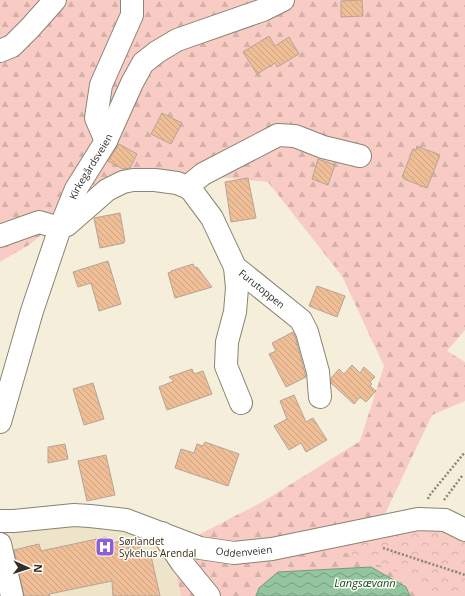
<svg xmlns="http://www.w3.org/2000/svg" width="465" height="596" viewBox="0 0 465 596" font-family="'Open Sans',sans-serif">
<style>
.built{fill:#eee4c9}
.forest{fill:url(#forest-firs)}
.park{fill:url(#park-crowns)}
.water{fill:url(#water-waves);stroke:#76997c}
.building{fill:url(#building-back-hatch);stroke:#b5a497}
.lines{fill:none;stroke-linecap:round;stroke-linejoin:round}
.minor-casing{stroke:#8a8472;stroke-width:24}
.path{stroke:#8a8678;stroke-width:2.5;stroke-dasharray:2 2;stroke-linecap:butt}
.minor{stroke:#fff;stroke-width:22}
.labels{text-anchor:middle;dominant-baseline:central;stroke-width:3;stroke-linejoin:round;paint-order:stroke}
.street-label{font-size:10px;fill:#312f27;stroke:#fffcf4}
.poi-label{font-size:10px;fill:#312f27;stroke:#fffcf4;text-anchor:start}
.water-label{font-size:11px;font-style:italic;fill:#0f4a26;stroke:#fffcf4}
</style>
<defs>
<pattern id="forest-firs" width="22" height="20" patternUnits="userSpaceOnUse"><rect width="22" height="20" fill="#f8ccc4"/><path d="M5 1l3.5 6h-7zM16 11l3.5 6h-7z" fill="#d5b0a8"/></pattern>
<pattern id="park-crowns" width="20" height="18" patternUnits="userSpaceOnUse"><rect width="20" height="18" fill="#f8ccc4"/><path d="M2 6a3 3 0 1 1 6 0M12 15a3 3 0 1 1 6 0" fill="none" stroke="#d5b0a8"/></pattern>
<pattern id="water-waves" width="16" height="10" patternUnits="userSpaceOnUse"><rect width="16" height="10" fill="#93c6a0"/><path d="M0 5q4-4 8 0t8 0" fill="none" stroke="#79a182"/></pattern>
<pattern id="building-back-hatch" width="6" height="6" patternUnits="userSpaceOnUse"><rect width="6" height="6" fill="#efbe97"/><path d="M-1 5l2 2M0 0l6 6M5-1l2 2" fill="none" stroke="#cda482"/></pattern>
</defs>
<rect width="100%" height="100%" fill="#f5eeda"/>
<path class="built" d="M0,522H97L164,534L252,596H0Z"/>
<path class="forest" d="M0,0H465V330L447,351L465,362V401L432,415L383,518L465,596H410L406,587L371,567L278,572L259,588L256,596H181L171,549L264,501L360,441L384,366L342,276L268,182L209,176L92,185L76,221L51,227L29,245L0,262Z"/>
<path class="park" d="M424,526L449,531L465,541V596H425L405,575L344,552L341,542Z"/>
<path class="water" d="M371,567L406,587L410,596H256L259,588L278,572Z"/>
<path class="building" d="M362,0L363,16L341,17V1Z
M269,36L275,46L289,37L299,54L277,67L275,63L257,74L243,52Z
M162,113L182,123L171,144L151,134Z
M119,144L137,154L130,168L123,169L108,161Z
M417,146L440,155L427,188L404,179V178L402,177L413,149L416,150Z
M318,159L335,165L328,185L312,179Z
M248,178L256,218L231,222L225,182Z
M120,213L125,241H124V243L100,248L94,218Z
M108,261L121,304L99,311L91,283L78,287L73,272Z
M193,264L195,268L197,267L212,287L175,298L168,273L171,272V271Z
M317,286L345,296L337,317L309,306Z
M293,332L295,336L306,377L286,387L269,354L276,351L272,343Z
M352,365L360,373L364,367L375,377L370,382L372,384L370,386L376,391L366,402L360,397L354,404L331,383V378L339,369L344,374Z
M192,369L194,374L203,371L212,394L167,410L159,387L174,381L169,377Z
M93,383L104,419L84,425L73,389Z
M294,395L306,422L313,418L327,440L306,452L301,443L289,450L274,426L287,419L280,401Z
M205,442L239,454L228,486L175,468L181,449L194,453L197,444L203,446Z
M65,444L68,459L48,463V447Z
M106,455L115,495L87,501L78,461Z
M106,537L108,544L126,540L128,548L140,545L143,558L151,556L160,596H113L112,581L49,594L50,596H24L14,550L39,544L41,551Z"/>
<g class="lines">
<defs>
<g id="minor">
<path d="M0,51L12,46L30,28L55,0"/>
<path d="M106,141L96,118L101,85L132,15V0"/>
<path d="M187,187L203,174L278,135L295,136L323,147L360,156"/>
<path id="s1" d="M0,236L39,222L60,228L67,225L107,190L123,182L133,180H155L177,183L187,187L192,191L212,218L235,267L301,320L307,332L318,372L320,397"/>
<path d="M235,267L237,288L235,312L227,342L226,366L241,403"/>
<path id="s2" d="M0,422L32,311L60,228L76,189L106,141L132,83L143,63L157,52L177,40L263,10L283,0"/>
<path id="s3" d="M0,521H14L74,515L90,516L126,520L200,548L234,553L272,549L418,519L445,520L465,530"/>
<path d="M162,533L182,563L209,596"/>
<path d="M0,544L12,596"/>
</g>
</defs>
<use href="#minor" class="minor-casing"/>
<path class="path" d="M428,499L429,496L465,452
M444,500L462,476
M383,548L465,575"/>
<use href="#minor" class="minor"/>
</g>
<defs>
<symbol id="hospital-square" viewBox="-11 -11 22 22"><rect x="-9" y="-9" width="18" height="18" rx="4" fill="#8c5fd9" stroke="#fffcf4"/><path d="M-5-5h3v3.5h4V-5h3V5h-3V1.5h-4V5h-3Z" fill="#fff"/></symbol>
</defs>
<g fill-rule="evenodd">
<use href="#hospital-square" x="94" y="536" width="22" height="22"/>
</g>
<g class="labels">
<g class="street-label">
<text stroke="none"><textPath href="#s2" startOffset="272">Kirkegårdsveien</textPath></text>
<text stroke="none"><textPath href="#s1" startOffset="336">Furutoppen</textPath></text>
<text stroke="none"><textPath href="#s3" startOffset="250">Oddenveien</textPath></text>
</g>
<g class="poi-label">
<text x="119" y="541">Sørlandet<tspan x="119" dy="12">Sykehus Arendal</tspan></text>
</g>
<g class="water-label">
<text x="365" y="582">Langsævann</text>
</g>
</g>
<g transform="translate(28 568) rotate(93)" stroke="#fffcf4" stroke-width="3" paint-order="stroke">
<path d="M0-3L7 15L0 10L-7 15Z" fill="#312f27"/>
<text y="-6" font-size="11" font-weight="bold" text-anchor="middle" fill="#312f27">N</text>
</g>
</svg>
